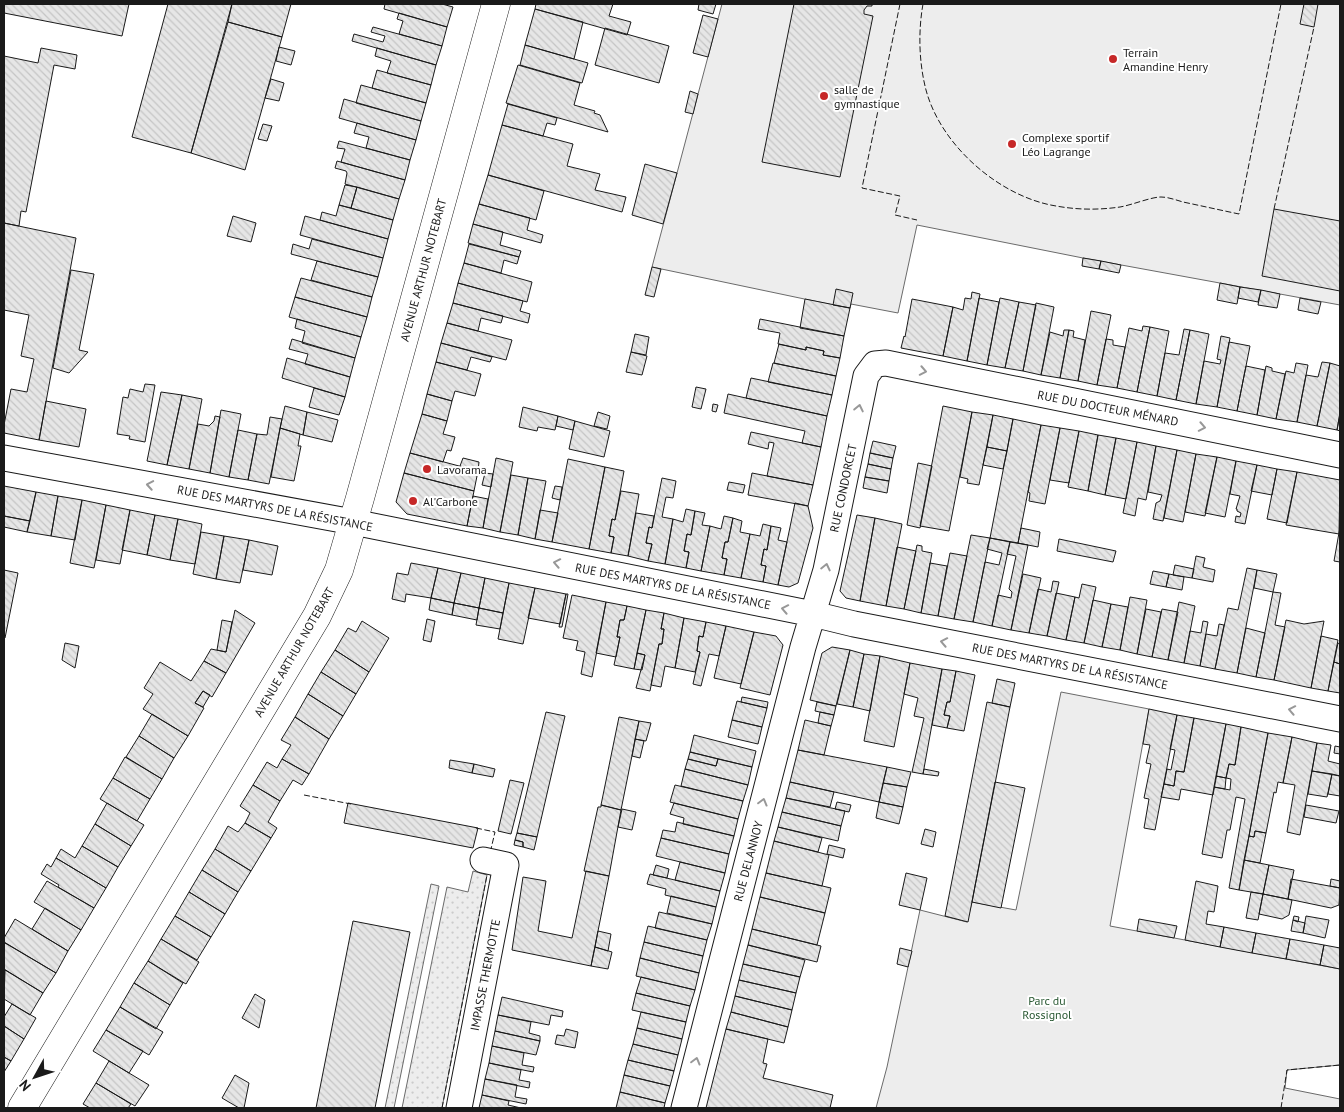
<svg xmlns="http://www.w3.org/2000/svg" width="1344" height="1112" viewBox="0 0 1344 1112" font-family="'PT Sans',sans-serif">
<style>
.grass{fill:url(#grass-dots);stroke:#6a6a6a}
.built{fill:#ededed;stroke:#6a6a6a}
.building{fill:url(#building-back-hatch);stroke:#1a1a1a}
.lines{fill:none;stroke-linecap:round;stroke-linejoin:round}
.minor-casing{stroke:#1a1a1a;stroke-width:27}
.tertiary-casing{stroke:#1a1a1a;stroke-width:29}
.minor{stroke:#fff;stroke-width:25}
.tertiary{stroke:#fff;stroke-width:28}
.fence{stroke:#1a1a1a;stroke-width:1;stroke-dasharray:6 2.5;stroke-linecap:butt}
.oneway{stroke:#989898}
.poi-dot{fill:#c62828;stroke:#fff;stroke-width:2}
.labels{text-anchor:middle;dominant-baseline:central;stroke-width:4;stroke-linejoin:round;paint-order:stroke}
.poi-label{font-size:12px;fill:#1a1a1a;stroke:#fff;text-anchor:start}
.street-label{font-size:12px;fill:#1a1a1a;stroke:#fff}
.park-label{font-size:12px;fill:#2b5a34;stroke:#fff}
</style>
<defs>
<pattern id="grass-dots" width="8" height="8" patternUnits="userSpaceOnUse" patternTransform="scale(1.25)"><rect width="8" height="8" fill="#ededed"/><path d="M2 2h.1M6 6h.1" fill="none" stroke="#cbcbcb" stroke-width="1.8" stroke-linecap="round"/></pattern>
<pattern id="building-back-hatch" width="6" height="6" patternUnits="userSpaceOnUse" patternTransform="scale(1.25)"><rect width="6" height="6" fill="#e6e6e6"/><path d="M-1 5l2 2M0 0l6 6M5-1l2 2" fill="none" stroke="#c5c5c5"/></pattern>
</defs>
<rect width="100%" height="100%" fill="#fff"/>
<path class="grass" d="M473,871L487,875L442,1108H402L447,887L468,892Z
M431,884L439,886L394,1108H385Z"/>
<path class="built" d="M722,4H1340V305L1083,258L917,225L898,313L851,304L850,308L833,305L652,267Z
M1061,692L1149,709L1110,926L1340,969V1065L1287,1070L1285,1088L1340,1099V1108H876L887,1067L920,910L967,922L972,902L1016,910Z"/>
<path class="building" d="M4,4H129L122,36L4,13Z
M168,4H232L191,153L132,137Z
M232,4H291L282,37L228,22Z
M385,4H442L453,7L447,27L384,9Z
M536,4H613L609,16L631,22L627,35L535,9Z
M699,4H716L713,14L698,10Z
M794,4H872V6H867L864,10V14L873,16L840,177L762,162Z
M1304,4H1318L1314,27L1300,24Z
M535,9L583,22L574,59L525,45Z
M399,13L447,27L442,46L399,34L403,21L397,19Z
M703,15L718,19L708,57L693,53Z
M228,22L282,37L245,170L191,153Z
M373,27L442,46L436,65L352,41L354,34L383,42L385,36L371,32Z
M605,28L669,46L659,83L595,65Z
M525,45L588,63L582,83L520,65Z
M279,47L295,51L291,65L276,61Z
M41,48L77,55L75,69L54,65L26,212L21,211L19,226L4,223V56L38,63Z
M377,48L436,65L431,85L387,73L391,61L375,56Z
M518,65L580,83L574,105L595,111L594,113L600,115L608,132L506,103Z
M377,70L431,85L426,103L372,88Z
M271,79L284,83L279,101L265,98Z
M361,85L426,103L421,121L356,103Z
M690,91L698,94L693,114L685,112Z
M344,99L421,121L416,140L339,118Z
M508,104L557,118L555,125L547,123L543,136L502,125Z
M357,123L416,140L410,160L366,148L369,137L354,133Z
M263,124L272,126L267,141L258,139Z
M502,125L573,144L567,166L600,174L595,190L626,197L622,212L488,175Z
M339,141L410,160L405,180L341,162L345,149L337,148Z
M337,161L405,180L399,199L345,184L347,173L346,171L335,168Z
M645,164L677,173L663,224L632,215Z
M488,175L544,191L536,220L479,204Z
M345,185L357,187L351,208L339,205Z
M357,187L399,199L393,220L351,208Z
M479,204L530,218L527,230L543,235L541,243L473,224Z
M339,205L393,220L388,239L320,220L322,212L336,216Z
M1274,209L1340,221V291L1262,276Z
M233,216L256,223L251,242L227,236Z
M305,216L388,239L383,258L300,235Z
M4,223L76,238L39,440L4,433V425L11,389L27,392L34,359L21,356L29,315L4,310Z
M473,224L503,232L500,245L521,251L519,257L468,243Z
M312,239L383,258L378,277L291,254L293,244L309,249Z
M469,244L519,257L517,264L504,260L501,273L464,263Z
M1083,258L1101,261L1099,269L1082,266Z
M317,261L378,277L372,297L311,280Z
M1101,261L1121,265L1119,273L1099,269Z
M464,263L532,282L527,302L458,283Z
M652,267L661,269L654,297L645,295Z
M71,270L94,274L79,350L88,352L69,373L53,368Z
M301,278L372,297L367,317L295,297Z
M458,283L523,301L520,311L530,314L528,323L453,303Z
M1220,283L1240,287L1237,304L1217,300Z
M1240,287L1261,290L1258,302L1238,298Z
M836,289L853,293L850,308L833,305Z
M1261,290L1280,294L1277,308L1258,305Z
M972,292L980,294L967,361L943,356L953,307L963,310L965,298L971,299Z
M295,297L367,317L361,337L289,317Z
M979,298L999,302L987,365L967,361Z
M1000,298L1019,302L1005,368L987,365Z
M1300,298L1321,302L1318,314L1298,310Z
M805,299L850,308L844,336L800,328Z
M912,299L953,307L943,356L901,348L904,336L905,337Z
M1019,302L1036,305L1023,371L1005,368Z
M453,303L503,316L501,323L481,318L478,331L447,323Z
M1036,303L1054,307L1041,375L1023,371Z
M1091,311L1111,315L1097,385L1078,381Z
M297,319L361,337L355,358L302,343L305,331L295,328Z
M760,319L844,336L840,358L823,355L824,351L806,347V350L778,344L780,333L758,329Z
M447,323L512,340L506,360L441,343Z
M1143,326L1150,327L1137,392L1117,388L1129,328L1142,331Z
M1150,327L1169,331L1157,396L1137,392Z
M1184,329L1190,330L1176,400L1157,396L1165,353L1179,355Z
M1064,330H1069L1060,378L1041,375L1050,332L1063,336Z
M1069,330L1074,331L1073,337L1085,340L1078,381L1060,378Z
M1190,330L1209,334L1196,404L1176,400Z
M635,334L649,337L646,355L631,352Z
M1221,336L1230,338L1217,407L1196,404L1204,361L1220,364L1221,360L1217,359Z
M292,339L355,358L350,377L305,364L308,354L289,349Z
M1106,339L1113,340V345L1125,347L1117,388L1097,385Z
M1229,342L1250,346L1237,411L1217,407Z
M441,343L492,357L490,362L471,357L467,370L436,362Z
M779,344L806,350V347L824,351L823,355L840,358L836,376L774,363Z
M631,352L647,356L642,375L626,372Z
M287,358L350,377L345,397L282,378Z
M436,362L481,374L475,396L455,391L452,401L427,394Z
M1322,362L1330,363L1317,426L1297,422L1306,375L1318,377Z
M773,363L836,376L832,395L768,382Z
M1296,363L1308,365L1297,422L1276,419L1286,371L1294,373Z
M1330,363L1340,366V413L1337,430L1317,426Z
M1246,366L1265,370L1257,415L1237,411Z
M1266,366L1272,368V371L1285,374L1276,419L1257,415Z
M751,378L832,395L827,416L746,398Z
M145,384L155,385L145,442L129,439L130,436L117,434L123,397L128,398L130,389L143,392Z
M696,387L706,389L701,409L692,407Z
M314,388L345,397L339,415L309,407Z
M161,392L182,395L167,465L147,461Z
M427,394L452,401L447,421L422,414Z
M728,394L827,416L821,447L802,443L805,431L724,413Z
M182,395L202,399L189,469L167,465Z
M46,401L86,409L79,447L39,440Z
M713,404L718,405L716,412L712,411Z
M285,406L307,412L303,435L280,428Z
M943,406L972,412L949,531L920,526Z
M523,407L558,416L555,430L538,427L537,431L519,427Z
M221,410L241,414L229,477L210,473Z
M307,412L338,420L332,442L303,435Z
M598,412L610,416L607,429L594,426Z
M972,412L993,415L979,485L967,483L968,479L960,477Z
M1340,413V431L1337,430Z
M422,414L447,421L443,434L455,437L451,451L447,450L443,462L410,453Z
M993,415L1013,419L1007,451L987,447Z
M215,416L220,417L210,473L189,469L198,424L209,426L214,421Z
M558,416L575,421L573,430L556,426Z
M270,417L282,419L269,484L248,480L257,434L267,435Z
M1013,419L1041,425L1018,543L990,538Z
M575,421L610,431L604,457L569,449Z
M1041,425L1060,428L1045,504L1029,501L1030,493L1028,492Z
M280,428L300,434L298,446H301L294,481L271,477Z
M1060,428L1079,431L1069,483L1050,480Z
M238,430L257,434L248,480L229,477Z
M1079,431L1098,435L1088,491L1068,487Z
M751,432L821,447L813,485L767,476L774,443L769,442L768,449L748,444Z
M1098,435L1116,438L1105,495L1088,491Z
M1116,438L1137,442L1126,499L1105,495Z
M873,441L896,446L893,458L870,453Z
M1137,442L1156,446L1146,500L1138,498L1135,516L1123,513Z
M1156,446L1177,450L1163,521L1153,519L1156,503L1160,501L1162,495L1148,492Z
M987,447L1007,451L1003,469L983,465Z
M1177,450L1196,454L1183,522L1164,518Z
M410,453L478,471L474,491L404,473Z
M870,453L893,458L891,469L868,464Z
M1196,454L1217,457L1205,516L1185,512Z
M1217,457L1236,461L1225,517L1205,513Z
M463,458L479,462L478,471L460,466Z
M496,458L513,462L500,532L483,528Z
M568,459L605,467L589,549L552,542Z
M1236,461L1257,465L1245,524L1235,522L1236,516L1240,517L1241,513L1237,511V509H1236L1240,496L1230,494Z
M918,463L932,466L920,528L907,525Z
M868,464L891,469L889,481L865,477Z
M1257,465L1277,469L1272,495L1251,491Z
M605,467L624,471L615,520L612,519L609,536L614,537L611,553L589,549Z
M1277,469L1297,472L1287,523L1267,519Z
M1297,472L1340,480L1339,534L1286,525Z
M404,473L474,491L467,526L407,514L396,502Z
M485,473L493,474L491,487L482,485Z
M752,473L813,485L808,506L748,495Z
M511,475L528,478L518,535L500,532Z
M865,477L889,481L887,493L863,488Z
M528,478L546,481L535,539L518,535Z
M662,478L676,481L673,498L666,497L662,517L673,519L665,564L648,561L652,544L646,543L649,527L652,528Z
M729,482L745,485L743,493L727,490Z
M4,486L36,492L30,521L4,516Z
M555,486L562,487L560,500L552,498Z
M621,491L639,494L628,556L611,553L614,537L609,536L612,519L615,520Z
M36,492L58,496L51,536L27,532Z
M58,496L82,500L75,540L51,536Z
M473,496L488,499L483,528L467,526Z
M82,500L106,505L94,568L70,563Z
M795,503L808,506L813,528L798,583L789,587L778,585Z
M106,505L130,510L120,564L96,560Z
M686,509L695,511L691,535L687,534L684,551L689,552L686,568L665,564L673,519L683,522Z
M130,510L155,515L147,555L122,550Z
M540,510L558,513L552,542L535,539Z
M695,511L705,513L702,525L710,526L701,571L686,568L689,552L684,551L687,534L691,535Z
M636,513L654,516L652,528L649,527L646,543L652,544L648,561L628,556Z
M155,515L178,519L170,560L147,555Z
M857,515L875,518L860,601L846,598L840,591Z
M4,516L30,521L27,532L4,527Z
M724,516L733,518L728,542H725L722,558L727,559L724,575L701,571L710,526L721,529Z
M733,518L742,521L740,532L750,534L741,578L724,575L727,559L722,558L725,542H728Z
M875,518L902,524L886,606L860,601Z
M178,519L202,524L195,564L170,560Z
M763,524L771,526L767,550L764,549L761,565L766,566L763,582L741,578L750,534L760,536Z
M771,526L781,528L778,540L787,542L778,585L763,582L766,566L761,565L764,549L767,550Z
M1340,527V562L1334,561Z
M1021,528L1040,532L1038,547L1018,543Z
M201,532L224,536L216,579L193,574Z
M971,535L990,538L973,622L954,619Z
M224,536L249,540L240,583L216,579Z
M990,538L1010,542L992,626L973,622L985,562L999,565L1002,553L987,549Z
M1059,539L1116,551L1113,562L1057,551Z
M249,540L278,546L272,575L243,570Z
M1010,542L1028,545L1011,630L992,626L998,595L1011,598L1012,592L1009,589L1016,556L1007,554Z
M917,545L922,546V551L932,553L921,613L904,609Z
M897,547L916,551L904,609L886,606Z
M950,553L967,556L954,619L938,616Z
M1196,556L1205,558L1203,567L1215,570L1213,582L1192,578Z
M411,563L438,568L431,598L406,594L405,602L392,599L397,573L408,575Z
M930,563L947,566L938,616L921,613Z
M1175,565L1194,569L1192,578L1173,575Z
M438,568L461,573L454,603L431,598Z
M1247,568L1257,570L1237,673L1215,669L1228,608L1238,610Z
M4,570L18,573L5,638H4Z
M1257,570L1277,574L1273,592L1254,588Z
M1153,571L1169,574L1166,587L1150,584Z
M461,573L485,578L479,608L454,603Z
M1023,574L1041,578L1029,633L1011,630Z
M1169,574L1184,577L1182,590L1166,587Z
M485,578L509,583L503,613L479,608Z
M1053,581L1059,582L1047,636L1029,633L1038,589L1051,592Z
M509,583L535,588L523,644L498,639Z
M1082,584L1096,587L1084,643L1066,640L1075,597L1079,598Z
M535,588L566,594L560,624L528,618Z
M1273,592L1281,593L1275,625L1285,627L1274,680L1256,677Z
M1056,593L1075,597L1066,640L1047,636Z
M566,594H568L562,627H559Z
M572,595L606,602L592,677L581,674L585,652L576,650L578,641L563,638Z
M1130,597L1147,600L1137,654L1120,650Z
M431,598L454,603L452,615L429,610Z
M1093,600L1111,604L1102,647L1084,643Z
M606,602L627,606L624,620H620L617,637H620L616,657L596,653Z
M1179,602L1195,606L1184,663L1168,660Z
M454,603L479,608L477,620L452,615Z
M1111,604L1128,607L1120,650L1102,647Z
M627,606L646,610L634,669L614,665L620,637H617L620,620H624Z
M479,608L503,613L500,629L476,625Z
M1146,609L1161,612L1152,657L1137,654Z
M1162,609L1178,612L1168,660L1152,657Z
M235,610L255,623L226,673L204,661L211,649L226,652Z
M646,610L664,613L661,629H664L662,644H659L650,691L636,688L645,655L637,653Z
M664,613L684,618L675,668L665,666L661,687L651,685L659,644H662L664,629H661Z
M684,618L706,622L703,637L699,636L697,651L700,652L695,672L675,668Z
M427,619L435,621L431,642L423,640Z
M222,620L232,622L226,652L217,650Z
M1286,620L1304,624L1324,621L1311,688L1274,680Z
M362,621L389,638L369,672L335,650L348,628L356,632Z
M1203,621L1208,622L1200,666L1184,663L1190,631L1201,633Z
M706,622L726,626L719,656L709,654L701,686L693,684L700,652L697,651L699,636L703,637Z
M1219,624L1224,625L1215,669L1200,666L1206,634L1217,636Z
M726,626L754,632L741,684L714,678Z
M1246,628L1265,633L1256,677L1237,673Z
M754,632L776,636L783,645L770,695L740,688Z
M1321,636L1338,640L1328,691L1311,688Z
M65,643L79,646L75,668L62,660Z
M1338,643L1340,644V664L1334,662Z
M832,647L850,650L836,706L810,700L822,653Z
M335,650L369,672L356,694L321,672Z
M850,650L864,654L853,707L837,704Z
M637,653L645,655L642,670L634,669Z
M864,654L880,656L870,711L853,707Z
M880,656L910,663L894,747L864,741Z
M204,661L226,673L212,697L203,691L195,703L204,708L188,736L143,709L153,694L144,688L160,662L191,681Z
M1334,662L1340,664V693L1328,691Z
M910,663L942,669L923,774L912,772L924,718L914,716L918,698L904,694Z
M942,669L956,671L950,702H947L944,715L950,716L947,728L932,725Z
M956,671L975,675L964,731L947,728L950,716L944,715L947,702H950Z
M321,672L356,694L343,716L308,694Z
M997,679L1015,683L1010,707L992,703Z
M203,691L210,695L203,707L195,703Z
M308,694L343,716L329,739L295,717Z
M742,697L768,702L767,708L741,702Z
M737,701L767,708L762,727L732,720Z
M817,702L836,706L834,715L815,711Z
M987,702L1010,707L968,922L945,916Z
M1149,709L1177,715L1155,830L1144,828L1149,799L1144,798L1151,764L1146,763L1150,745L1143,744Z
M546,712L565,716L537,837L517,833Z
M820,712L834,715L831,726L818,723Z
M152,714L188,736L174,758L139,736Z
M1177,715L1194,718L1184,772L1176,771L1174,786L1164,784L1167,769L1171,770L1175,750L1170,749Z
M295,717L329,739L309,774L282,759L291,745L281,740Z
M619,717L639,721L621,810L601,805Z
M1194,718L1226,724L1213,795L1181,789L1179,800L1161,797L1164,784L1174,786L1176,771L1184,772Z
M732,720L762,727L758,744L728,737Z
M805,720L831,726L824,755L798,750Z
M639,721L651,723L646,741L635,739Z
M1226,724L1241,727L1235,765L1229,764L1226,778L1216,776Z
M1241,727L1268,733L1239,890L1229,888L1245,799L1236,797L1230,830H1227L1222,858L1202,854L1214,787L1230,790L1231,779L1226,778L1229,764L1235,765Z
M1268,733L1292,737L1283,783L1278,782L1276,793L1274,792L1266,833L1255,831L1254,837L1249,836Z
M694,735L756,751L752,767L690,752Z
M139,736L174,758L162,779L126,757Z
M1292,737L1317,743L1300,835L1287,832L1295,785L1283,783Z
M635,739L644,741L640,758L632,756Z
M1317,743L1331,745L1328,761L1340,764V776L1312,771Z
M1335,746L1340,747V754L1334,753Z
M798,750L887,767L879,802L790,782Z
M690,752L718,759L716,766L688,759Z
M125,757L162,779L150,799L113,778Z
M282,759L309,774L302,785L293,780L280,801L253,785L267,762L277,768Z
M688,759L716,766L718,759L752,767L748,785L685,769Z
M450,760L474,764L472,773L449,768Z
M474,764L495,769L493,777L472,773Z
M887,767L911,772L907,787L883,783Z
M685,769L748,785L743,801L681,786Z
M924,769L939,772L938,776L923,774Z
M1312,771L1332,774L1327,797L1308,794Z
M1332,774L1340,776V796L1328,794Z
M1216,776L1226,778L1225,789L1214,787Z
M113,778L150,799L137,821L100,799Z
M510,780L524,783L511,834L498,831Z
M790,782L834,792L830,807L786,798Z
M995,782L1025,788L1001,908L972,902Z
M883,783L907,787L903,807L879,802Z
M253,785L280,801L268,822L277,828L271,838L245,823L250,813L240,806Z
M675,785L743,801L738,819L670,802Z
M786,798L845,811L841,826L782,812Z
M837,802L851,805L849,812L835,809Z
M879,802L903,807L899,824L876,818Z
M107,803L144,825L131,846L95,824Z
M348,803L478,828L473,848L344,823Z
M674,803L738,819L734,836L683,824L684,818L670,814Z
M601,805L621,810L609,876L584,871L598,807H601Z
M1306,805L1339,811L1336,823L1304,817Z
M622,809L636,812L632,830L618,827Z
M782,812L841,826L838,841L778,827Z
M677,822L734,836L729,854L661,838L663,830L675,832Z
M245,823L271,838L251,871L215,849L228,826L238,832Z
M95,824L131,846L118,867L82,846Z
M778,827L822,838L818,852L774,841Z
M925,829L936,832L933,847L921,844Z
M1255,831L1266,833L1260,863L1244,860L1249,836L1254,837Z
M517,833L537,837L534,850L523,847V842L515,840Z
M661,838L729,854L725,873L656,856Z
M515,840L523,842V847L514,845Z
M774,841L829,855L822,886L766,873Z
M829,845L845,849L843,858L827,854Z
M82,846L118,867L106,888L56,858L61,849L75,858Z
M215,849L251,871L238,892L202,870Z
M56,858L106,888L94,908L58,887L59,885L41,874L47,864L51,867Z
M1244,860L1269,865L1263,894L1239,890Z
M680,862L725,873L720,891L675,880Z
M656,865L669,869L667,878L653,875Z
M1269,865L1294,870L1288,899L1263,894Z
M202,870L238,892L225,914L189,892Z
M586,871L609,876L591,966L512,950L523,877L546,881L538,931L572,938Z
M766,873L831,888L825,913L760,897Z
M906,873L927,878L920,910L899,905Z
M650,874L720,891L716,907L665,895L666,889L647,884Z
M1291,879L1340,888L1339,905L1331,908L1288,899Z
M1331,879L1340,881V888L1330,886Z
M47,881L94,908L81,930L34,902Z
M1196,881L1218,886L1214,912L1208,911L1206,924L1224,927L1220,947L1185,940Z
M189,892L225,914L211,937L175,916Z
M1251,892L1263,894L1258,920L1246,918Z
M1263,894L1292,900L1289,915L1282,919L1259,914Z
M671,896L716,907L712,924L667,913Z
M760,897L825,913L817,945L752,929Z
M45,908L81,930L68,951L32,929Z
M659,912L712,924L707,940L655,928Z
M175,916L211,937L197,960L161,939Z
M1294,916L1299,917L1298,922L1293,920Z
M1306,916L1329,920L1325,938L1303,933Z
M15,919L68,951L56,973L4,942V938Z
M1139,919L1177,926L1174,938L1137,931Z
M1293,920L1305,923L1303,933L1291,931Z
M353,921L410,932L375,1108H316Z
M648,926L707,940L703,956L644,942Z
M1224,927L1256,933L1252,953L1220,947Z
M752,929L821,946L817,962L748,945Z
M598,931L611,934L608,951L595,947Z
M1256,933L1290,939L1286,959L1252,953Z
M161,939L199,962L186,984L148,961Z
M1290,939L1324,945L1320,965L1286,959Z
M644,942L703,956L699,973L640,958Z
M5,943L56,973L43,993L4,969V945Z
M748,945L805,960L800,977L743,964Z
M1324,945L1340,948V969L1320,965Z
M595,947L612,952L608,969L591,966Z
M900,948L912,951L908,967L897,964Z
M640,958L699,973L695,990L636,976Z
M148,961L183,983L170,1005L134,983Z
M743,964L800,977L796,993L739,980Z
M5,970L43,993L30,1015L4,999Z
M641,977L695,990L690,1006L636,993Z
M739,980L796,993L792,1010L735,996Z
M134,983L170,1005L156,1029L120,1007Z
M636,993L690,1006L686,1022L632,1010Z
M255,994L265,1000L259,1028L242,1018Z
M735,996L792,1010L788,1027L731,1012Z
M502,997L563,1011L562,1017L551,1015L549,1025L498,1015Z
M12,1004L36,1018L24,1039L4,1026V1017Z
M120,1007L163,1032L149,1055L106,1030Z
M641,1012L686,1022L682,1039L637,1028Z
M731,1012L788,1027L784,1043L726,1029Z
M498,1015L531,1022L529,1033L540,1036V1041L495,1031Z
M4,1026L24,1039L11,1061L4,1057Z
M637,1028L682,1039L678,1055L633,1044Z
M566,1029L578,1032L575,1048L555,1044L557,1035L564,1036Z
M726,1029L768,1039L763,1063L767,1064L763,1078L833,1095L830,1108H706Z
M106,1030L143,1051L129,1073L93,1051Z
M495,1031L540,1041L536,1055L492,1046Z
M633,1044L678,1055L674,1071L628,1060Z
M492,1046L524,1053L522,1065L534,1067L533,1072L489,1063Z
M4,1057L11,1061L4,1072Z
M628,1060L674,1071L670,1086L624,1075Z
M109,1061L149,1085L135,1106L96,1083Z
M489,1063L521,1070L519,1080L530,1082L529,1088L485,1079Z
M235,1075L249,1083L244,1108H239L222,1098Z
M624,1075L670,1086L665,1103L620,1092Z
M485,1079L517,1085L515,1097L527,1099L526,1104L482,1095Z
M96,1083L131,1104L128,1108H90L83,1104Z
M620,1092L665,1103L664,1108H616Z
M482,1095L509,1101L508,1105L521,1108H479Z"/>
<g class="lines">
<defs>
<path id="minor" d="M4,458L353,522L813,614L854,624L1340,719
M459,1108L506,865L483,860
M684,1108L803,647L826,570L866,376L875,364L886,363L1340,455"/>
<path id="tertiary" d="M22,1108L317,616L339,570L360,498L496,4"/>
</defs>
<use href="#minor" class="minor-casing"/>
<use href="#tertiary" class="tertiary-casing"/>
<use href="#minor" class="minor"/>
<use href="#tertiary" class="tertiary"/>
<path class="fence" d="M900,4L862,188L900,196L895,215L917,220
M923,4C918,32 919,63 926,90C941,146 1000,197 1056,206C1078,210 1099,210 1120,207C1132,205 1151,197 1161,197C1168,197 1176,200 1183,202C1202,206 1220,210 1239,214L1281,4
M1274,209L1314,27
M304,795L351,804
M476,828L495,832L491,849
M442,1108L487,875
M1281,1108L1287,1070L1340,1065"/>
</g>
<defs><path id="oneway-chevron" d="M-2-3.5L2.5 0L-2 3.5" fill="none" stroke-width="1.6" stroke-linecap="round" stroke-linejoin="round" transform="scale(1.25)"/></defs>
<g class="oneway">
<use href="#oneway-chevron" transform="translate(923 371) rotate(11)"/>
<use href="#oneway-chevron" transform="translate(859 408) rotate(-78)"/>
<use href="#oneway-chevron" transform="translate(1202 427) rotate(11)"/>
<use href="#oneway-chevron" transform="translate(150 485) rotate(-170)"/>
<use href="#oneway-chevron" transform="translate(557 563) rotate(-169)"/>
<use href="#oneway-chevron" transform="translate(826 567) rotate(-77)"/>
<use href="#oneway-chevron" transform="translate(785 609) rotate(-169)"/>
<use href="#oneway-chevron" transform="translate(944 642) rotate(-169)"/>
<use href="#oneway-chevron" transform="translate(1292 710) rotate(-169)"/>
<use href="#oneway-chevron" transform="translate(763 802) rotate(-75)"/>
<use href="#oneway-chevron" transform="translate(696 1061) rotate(-75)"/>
</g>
<g class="poi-dot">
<circle cx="1113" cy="59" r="5"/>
<circle cx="824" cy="96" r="5"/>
<circle cx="1012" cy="144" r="5"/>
<circle cx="427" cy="469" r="5"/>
<circle cx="413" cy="501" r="5"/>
</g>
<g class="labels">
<g class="poi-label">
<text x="1123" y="52">Terrain<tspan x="1123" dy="14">Amandine Henry</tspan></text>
<text x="834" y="89">salle de<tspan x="834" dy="14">gymnastique</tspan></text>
<text x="1022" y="137">Complexe sportif<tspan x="1022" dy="14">Léo Lagrange</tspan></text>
<text x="437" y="469">Lavorama</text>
<text x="423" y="501">Al'Carbone</text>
</g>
<g class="street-label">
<text transform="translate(423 270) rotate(-75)">AVENUE ARTHUR NOTEBART</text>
<text transform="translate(1108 408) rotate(11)">RUE DU DOCTEUR MÉNARD</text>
<text transform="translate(843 488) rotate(-78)">RUE CONDORCET</text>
<text transform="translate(275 508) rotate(11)">RUE DES MARTYRS DE LA RÉSISTANCE</text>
<text transform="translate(673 586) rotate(11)">RUE DES MARTYRS DE LA RÉSISTANCE</text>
<text transform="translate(294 652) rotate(-60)">AVENUE ARTHUR NOTEBART</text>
<text transform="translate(1070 666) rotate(11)">RUE DES MARTYRS DE LA RÉSISTANCE</text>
<text transform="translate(748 861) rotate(-75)">RUE DELANNOY</text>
<text transform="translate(485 975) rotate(-79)">IMPASSE THERMOTTE</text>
</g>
<g class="park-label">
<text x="1047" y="1000">Parc du<tspan x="1047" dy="14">Rossignol</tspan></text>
</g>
</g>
<rect width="1344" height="1112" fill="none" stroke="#1a1a1a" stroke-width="10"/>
<g transform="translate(35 1077) rotate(230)" stroke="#ffffff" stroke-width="4" paint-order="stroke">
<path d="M0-4L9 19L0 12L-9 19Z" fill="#1a1a1a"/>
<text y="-8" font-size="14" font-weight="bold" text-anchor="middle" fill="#1a1a1a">N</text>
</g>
</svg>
